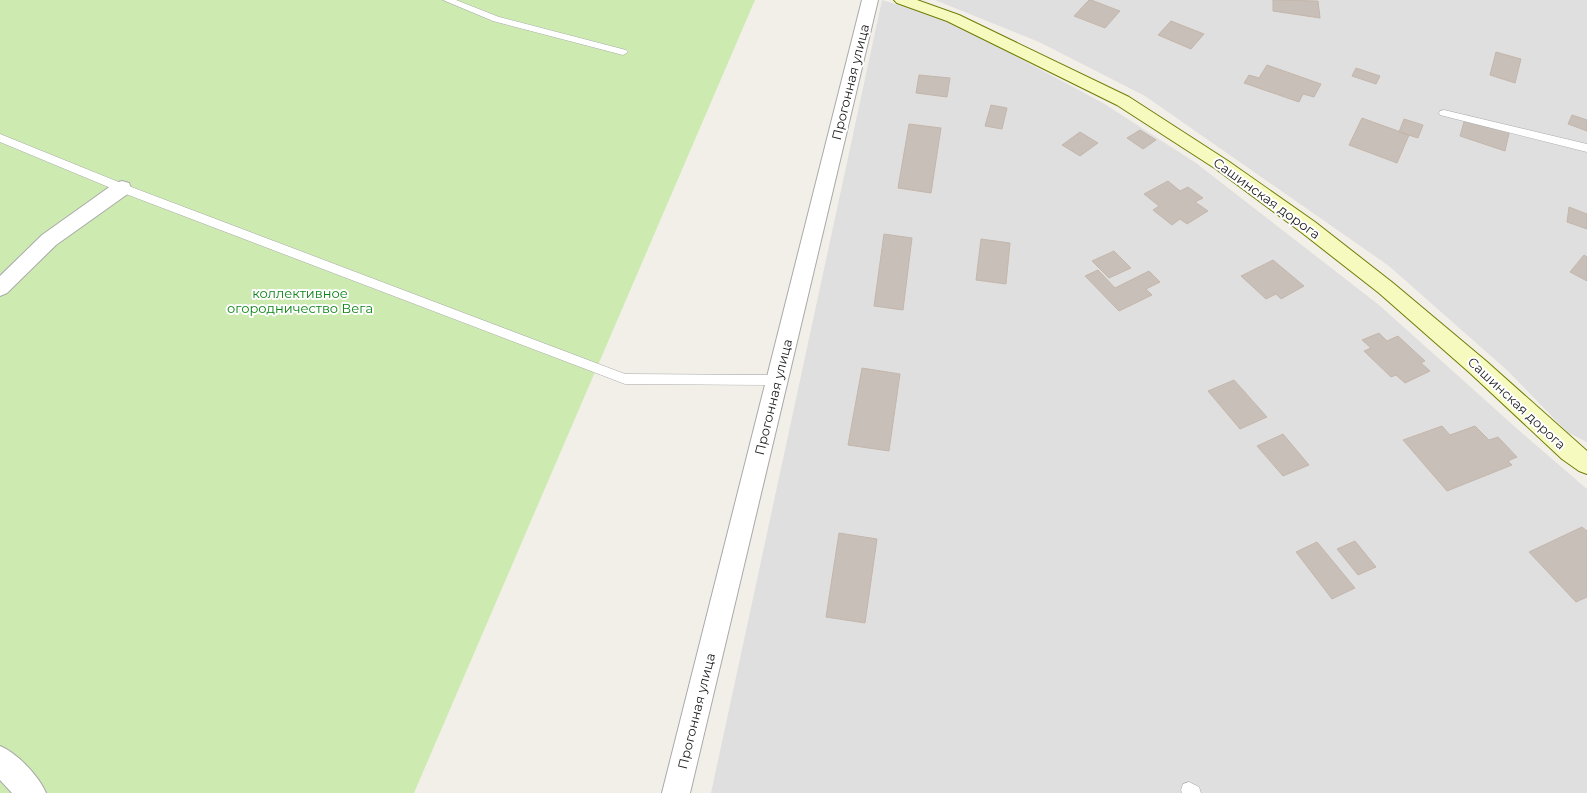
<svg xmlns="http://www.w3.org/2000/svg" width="1587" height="793" viewBox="0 0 1587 793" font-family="Montserrat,sans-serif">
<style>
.residential{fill:#e0dfdf}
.grass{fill:#cdebb0}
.building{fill:#c7bfb8;stroke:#c4b6ab}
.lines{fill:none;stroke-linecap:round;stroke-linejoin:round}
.lane-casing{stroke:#a9a9a9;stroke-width:1}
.street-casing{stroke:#a9a9a9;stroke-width:2}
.secondary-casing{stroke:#707d05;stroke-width:2}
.lane{fill:#fff;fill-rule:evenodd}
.street{fill:#fff;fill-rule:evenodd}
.secondary{fill:#f7fabf;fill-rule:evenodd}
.labels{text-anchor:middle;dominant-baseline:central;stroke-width:4;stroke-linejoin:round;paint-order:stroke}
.street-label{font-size:13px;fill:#222;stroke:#fff}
.park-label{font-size:13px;fill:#0c8416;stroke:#fff}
</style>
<rect width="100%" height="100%" fill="#f2efe9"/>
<path class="residential" d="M882,0L946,19L1103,103L1196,163L1379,305L1523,434L1587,489V793H711Z
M935,0H1587V442L1567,432L1509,372L1389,266L1145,96L1039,42Z"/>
<path class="grass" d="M0,0H755L414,793H0Z"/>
<path class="building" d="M1089,0H1091L1120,11L1105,28L1074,16Z
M1273,0L1318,1L1320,18L1273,11Z
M1171,21L1204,34L1191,49L1158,35Z
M1496,52L1521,59L1515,83L1490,75Z
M1267,65L1321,84L1314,97L1303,94L1299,102L1244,83L1249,75L1259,78Z
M1356,68L1380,76L1376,84L1352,76Z
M919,75L950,78L947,97L916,93Z
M991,105L1007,108L1002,129L985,126Z
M1466,115L1510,129L1505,151L1460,136Z
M1572,115L1587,120V131L1568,124Z
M1362,118L1409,135L1397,163L1349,145Z
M1404,119L1423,125L1418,138L1399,132Z
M909,124L941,128L931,193L898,188Z
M1140,130L1156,140L1143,149L1127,138Z
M1080,132L1098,143L1080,156L1062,145Z
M1168,181L1180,191L1188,187L1203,198L1195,202L1208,211L1187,224L1180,219L1172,225L1153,210L1159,206L1144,194Z
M1569,207L1587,214V229L1567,222Z
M884,234L912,238L903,310L874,306Z
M981,239L1010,243L1006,284L976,280Z
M1114,251L1131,268L1109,278L1092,261Z
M1584,255L1587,257V281L1570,272Z
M1273,260L1304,286L1281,299L1276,294L1266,299L1241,276Z
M1098,270L1115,288L1149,271L1160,282L1146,289L1152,295L1119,311L1085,276Z
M1379,333L1387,341L1398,336L1425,361L1421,363L1430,371L1405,383L1396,375L1391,377L1364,351L1371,348L1362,340Z
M862,368L900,374L889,451L848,445Z
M1234,380L1267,417L1240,429L1208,391Z
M1442,426L1450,435L1475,426L1489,440L1498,437L1517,457L1508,461L1512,465L1447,491L1403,440Z
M1283,434L1309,465L1283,476L1257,446Z
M1582,527L1587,531V597L1576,602L1529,552Z
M839,533L877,539L865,623L826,617Z
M1355,541L1376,567L1358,575L1337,549Z
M1317,542L1355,588L1332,599L1296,552Z"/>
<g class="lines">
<defs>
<path id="lane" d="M443,0H456L499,17L626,50L628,52L623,55L493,21Z
M1444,110L1587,144V152L1440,115L1439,113L1440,111Z
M0,134L126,185L625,374L777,375L782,376L783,380L782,384L777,385L625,384L118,191L0,142Z
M1189,782L1199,787L1201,793H1182L1181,790L1183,784Z"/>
<path id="street" d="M862,0H878L690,793H662Z
M122,181L129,183L131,188L129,193L56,245L7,293L0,296V276L42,235L115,183Z
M0,746C17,753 39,776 46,793H12L0,780Z"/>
<path id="secondary" d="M894,0H917L959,15L1129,97L1228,161L1315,222L1393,283L1486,361L1587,451V474L1579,471L1562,459L1470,373L1379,293L1301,232L1216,169L1117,105L947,21L897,3Z"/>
</defs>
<use href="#lane" class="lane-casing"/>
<use href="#street" class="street-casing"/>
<use href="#secondary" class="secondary-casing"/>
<use href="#lane" class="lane"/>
<use href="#street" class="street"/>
<use href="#secondary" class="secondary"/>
</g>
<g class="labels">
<g class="street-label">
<text transform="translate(850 82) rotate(-76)">Прогонная улица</text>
<text transform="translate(1267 198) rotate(36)">Сашинская дорога</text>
<text transform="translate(773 397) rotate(-76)">Прогонная улица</text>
<text transform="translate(1517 403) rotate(43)">Сашинская дорога</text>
<text transform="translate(696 711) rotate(-76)">Прогонная улица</text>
</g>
<g class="park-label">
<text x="300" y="293">коллективное<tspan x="300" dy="15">огородничество Вега</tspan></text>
</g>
</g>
</svg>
